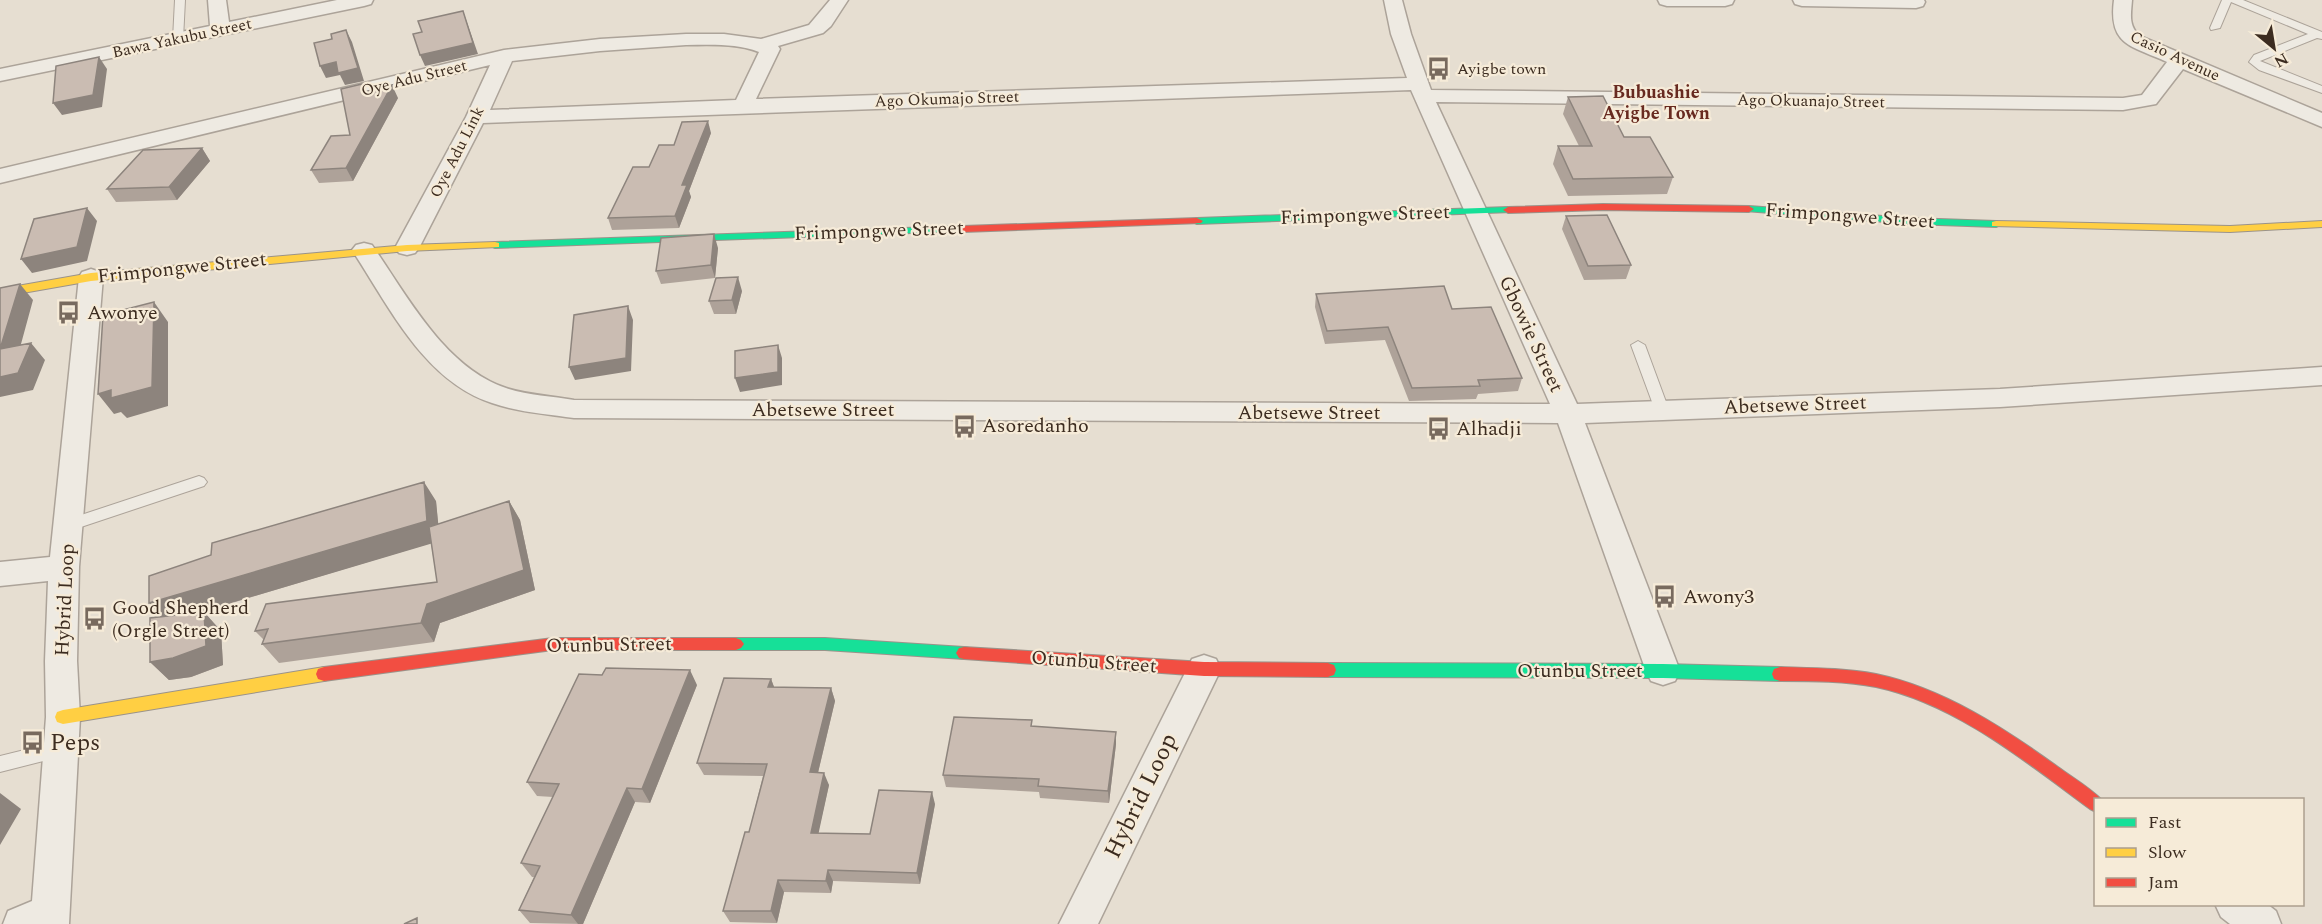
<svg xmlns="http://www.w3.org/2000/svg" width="2322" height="924" viewBox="0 0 2322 924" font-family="Spectral,serif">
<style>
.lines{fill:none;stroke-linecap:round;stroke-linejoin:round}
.lane-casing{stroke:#aca399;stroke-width:2}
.street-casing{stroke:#aca399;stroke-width:3}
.fast-casing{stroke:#9b938a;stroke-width:2}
.slow-casing{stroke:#9b938a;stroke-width:2}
.jam-casing{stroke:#9b938a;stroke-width:2}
.lane{fill:#eeeae2;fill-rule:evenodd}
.street{fill:#eeeae2;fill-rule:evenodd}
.fast{fill:#16e098;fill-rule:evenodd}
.slow{fill:#ffcf43;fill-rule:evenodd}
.jam{fill:#f24e42;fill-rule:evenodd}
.wall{fill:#aea299}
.shaded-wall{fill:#8d847d}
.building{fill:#cabcb2;stroke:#8d847d;stroke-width:1.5}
.labels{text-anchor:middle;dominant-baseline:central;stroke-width:4.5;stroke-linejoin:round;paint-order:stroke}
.far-street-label{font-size:16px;fill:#3c2c20;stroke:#f6ebd8}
.far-poi-label{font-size:16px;fill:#3c2c20;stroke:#f6ebd8;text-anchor:start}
.far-neighbourhood-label{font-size:18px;font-weight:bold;fill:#682a20;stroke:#f6ebd8}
.street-label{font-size:20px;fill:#3c2c20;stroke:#f6ebd8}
.poi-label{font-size:20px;fill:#3c2c20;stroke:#f6ebd8;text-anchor:start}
.near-poi-label{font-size:24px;fill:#3c2c20;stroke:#f6ebd8;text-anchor:start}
.near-street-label{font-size:24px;fill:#3c2c20;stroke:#f6ebd8}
</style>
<rect width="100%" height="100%" fill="#e6ded1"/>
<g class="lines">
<defs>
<path id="lane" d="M175,0H185L183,39L178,42L173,39Z
M2222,0H2243L2322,32V39L2317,38L2260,61L2322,86V93L2259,70L2249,62L2254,55L2308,34L2231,2L2220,28L2211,30L2210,28Z
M1638,341L1645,345L1669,410L1667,414H1657L1655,410L1631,345Z
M199,476L204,478L207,482L204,486L69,531L63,529L61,525L63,521Z
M61,741L67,743L70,749L67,755L0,772V756Z"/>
<path id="street" d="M208,0H226L229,22L337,0H373L371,4L364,6L0,81V69L210,26Z
M830,0H848L831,26L823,33L778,46L780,49L756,99L1407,78L1391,34L1384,0H1402L1411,34L1431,90L2123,98L2142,95L2167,62C2132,46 2108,46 2114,0H2132C2131,14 2128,26 2140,36L2322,113V127L2183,69L2156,104L2123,110L1436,102L1577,404L2000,389L2322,367V385L2000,407L1585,423L1680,671L1675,681L1663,685L1651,681L1646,671L1558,423L574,418C547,414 518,412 492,403C424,381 389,306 352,250L356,245L364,243L372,245C407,295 444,367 506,388C527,395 552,396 574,400L1550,404L1411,90L483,123L419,248L415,253L407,255L399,253L395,248L466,117L490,65L0,183V169L504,50L600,39L686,34H724L761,39L809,25ZM686,45C710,45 736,43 759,52L736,100L490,110L512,61L600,51Z
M1658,0H1734L1732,4L1725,6H1667L1660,4Z
M1793,0H1924L1925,2L1923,6L1916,8L1802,6L1795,4Z
M91,269L100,272L103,277L79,567L77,661L80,717L69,924H3L8,911L32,901L46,717L45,661L48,581L0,586V562L50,557L79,277L82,272Z
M1204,655L1216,659L1221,669L1098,924H1059L1192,659Z
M2215,904H2267L2276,911L2281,924H2230L2221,917Z"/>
<path id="fast" d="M1749,206L1910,218L1996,221L2002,224L1996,227L1910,224L1745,211V207Z
M1508,207L1513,210L1512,212L1197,224L1191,221L1197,218Z
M963,226L969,229L967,231L495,248L489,245L495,242Z
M736,638H825L964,647L969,648L972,653L969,658L964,659L825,650H736L731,648L728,644L731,640Z
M1328,663L1663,664L1780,667L1786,669L1788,674L1786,679L1780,681L1663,678L1328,677L1322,675L1320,670L1322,665Z"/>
<path id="slow" d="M1996,221L2230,226L2322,221V227L2230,232L1992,226V222Z
M495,242L499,243V247L407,251L91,281L0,297V289L91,273L407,245Z
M324,667L330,669L332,674L330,679L324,681L63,724L57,722L55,717L57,712L63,710Z"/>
<path id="jam" d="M1603,204L1749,206L1754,209L1749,212L1603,210L1508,213L1503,210L1508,207Z
M1197,218L1203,221L1201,223L963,232L957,229L963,226Z
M553,638H736L741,640L744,644L741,648L736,650H553L324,681L318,679L316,674L318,669L324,667Z
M964,647L1204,662L1328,663L1334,665L1336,670L1334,675L1328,677L1204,676L964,659L959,658L956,653L959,648Z
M1780,667C1812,668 1844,668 1876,674C1943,688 2004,728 2058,767C2073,778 2089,787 2102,800H2096V812L2090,809C2026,762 1956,704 1876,687C1845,681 1812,681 1780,681L1774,679L1772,674L1774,669Z"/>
</defs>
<use href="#lane" class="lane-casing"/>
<use href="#street" class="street-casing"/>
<use href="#fast" class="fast-casing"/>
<use href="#slow" class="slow-casing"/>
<use href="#jam" class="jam-casing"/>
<use href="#lane" class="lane"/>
<use href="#street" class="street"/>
<use href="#fast" class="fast"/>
<use href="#slow" class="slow"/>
<use href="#jam" class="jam"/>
</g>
<path class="wall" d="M362,84L366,91L398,98L353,181L319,183L311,170L350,135Z
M1568,97L1624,137L1673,177L1667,194L1568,196L1553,164L1558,146H1579L1563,114Z
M711,133L689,191L691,197L679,228L612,230L608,218L649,167L674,145Z
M202,148L210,161L177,200L116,202L107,189Z
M1566,216L1631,265L1626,279L1584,280L1562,229Z
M718,248L715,278L661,284L656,271Z
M742,291L736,314H714L709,301Z
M1316,294L1452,309L1522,378L1518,391L1478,394L1476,399L1409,401L1385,340L1325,344L1315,307Z
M436,501L438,524L509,501L520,520L535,590L440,623L434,642L279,663L262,644L264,640L255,631L437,582L431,543L202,612H204L221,631L223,665L191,677L169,680L150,662L162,617Z
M771,679L774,687L831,688L835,701L818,773L829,785L818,833L870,834L935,804L920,884L833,881L831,893L784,892L777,923L730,922L723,911L749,832L763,776L704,775L697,763Z
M697,685L650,803L635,802L583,924L530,923L519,910L534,877H532L521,863L553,797L537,796L527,782Z
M1033,726L1116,744L1109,803L1040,798L1039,792L946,787L943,775Z"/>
<path class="shaded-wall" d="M463,11L478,54L425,66L420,55Z
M346,30L352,42L364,81L345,85L340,75L326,78L320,66Z
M99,57L107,69L102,107L62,115L53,103Z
M392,85L398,98L353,181L346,168Z
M708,121L711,133L689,191L691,197L679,228L675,216L682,185Z
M202,148L210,161L177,200L169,187Z
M87,208L97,221L87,261L32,273L21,259Z
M714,234L718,248L715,278L711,265Z
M738,277L742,291L736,314L732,300Z
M20,284L33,300L15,366L0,349Z
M154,302L168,322V406L127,418L121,412L114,414L98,394L111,390Z
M628,306L633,320L631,371L575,380L569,367Z
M31,343L45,360L33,390L0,397V377Z
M778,345L782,358V385L740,392L735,378Z
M424,482L436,501L440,541L167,622L149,603Z
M509,501L520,520L535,590L440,623L434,642L421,623L427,604Z
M204,612L221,631L223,665L191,677L169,680L150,662Z
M690,670L697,685L650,803L642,789Z
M771,679L776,692L768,687Z
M831,688L835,701L815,785L810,772Z
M1116,732V744L1109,803L1108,791Z
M824,773L829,785L816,845L811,833Z
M627,788L635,802L583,924H578L571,915Z
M932,792L935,804L920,884L917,873Z
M0,793L21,809L0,845Z
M828,870L833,881L831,893L826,881Z
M778,880L784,892L777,923L771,911Z"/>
<path class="building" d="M463,11L473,43L420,55L413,34L422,32L418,21Z
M346,30L358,68L338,73L336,62L320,66L314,43L332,39L331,34Z
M99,57L93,95L53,103L56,66Z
M362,84L364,92L392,85L346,168L311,170L331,136L350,135L341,89Z
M1603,96L1624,137H1650L1673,177L1573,179L1558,146H1592L1568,97Z
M708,121L682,185H687L675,216L608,218L633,167H649L659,145H674L682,122Z
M202,148L169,187L107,189L143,150Z
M87,208L77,247L21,259L34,219Z
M1607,215L1631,265L1588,266L1566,216Z
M714,234L711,265L656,271L661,238Z
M738,277L732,300L709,301L716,278Z
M20,284L0,349L31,343L18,373L0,377V288Z
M1444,286L1452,309L1491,307L1522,378L1478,380L1480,386L1412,388L1388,327L1327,331L1316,294Z
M154,302L152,387L111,398V390L98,394L103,315Z
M628,306L626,358L569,367L574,315Z
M778,345V372L735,378V351Z
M424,482L427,521L149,603V576L211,555L212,543Z
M509,501L524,570L427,604L421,623L262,644L268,629L255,631L266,604L437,582L429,527Z
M204,612L206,646L173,658L150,662V618Z
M606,668L690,670L642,789L627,788L571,915L519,910L540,866L521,863L559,784L527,782L579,674L602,675Z
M724,678L771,679L768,687L831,688L810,772L824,773L811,833L870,834L879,790L932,792L917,873L828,870L826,881L778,880L771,911H723L745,832H749L767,764L697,763Z
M954,717L1032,720L1031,726L1116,732L1108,791L1038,786L1039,779L943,775Z
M417,918V924H404Z"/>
<defs>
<symbol id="bus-bare" viewBox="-9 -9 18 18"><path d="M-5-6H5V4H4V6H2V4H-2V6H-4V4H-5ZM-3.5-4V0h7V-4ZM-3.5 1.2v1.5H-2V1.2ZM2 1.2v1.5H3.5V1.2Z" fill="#786a5e" stroke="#f6ebd8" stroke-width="2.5" paint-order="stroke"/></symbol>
</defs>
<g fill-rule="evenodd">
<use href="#bus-bare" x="1422" y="52" width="33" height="33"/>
<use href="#bus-bare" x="52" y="296" width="33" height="33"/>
<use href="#bus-bare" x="948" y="410" width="33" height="33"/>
<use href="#bus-bare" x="1422" y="412" width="33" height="33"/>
<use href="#bus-bare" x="1648" y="580" width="33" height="33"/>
<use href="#bus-bare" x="78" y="602" width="33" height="33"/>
<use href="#bus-bare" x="16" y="726" width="33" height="33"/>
</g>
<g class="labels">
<g class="far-street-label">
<text transform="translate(182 38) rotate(-12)">Bawa Yakubu Street</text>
<text transform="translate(2175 56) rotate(25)">Casio Avenue</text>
<text transform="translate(414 78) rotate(-14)">Oye Adu Street</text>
<text transform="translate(947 99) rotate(-2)">Ago Okumajo Street</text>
<text transform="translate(1811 101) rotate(1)">Ago Okuanajo Street</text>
<text transform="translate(457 152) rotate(-63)">Oye Adu Link</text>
</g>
<g class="far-poi-label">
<text x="1457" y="69">Ayigbe town</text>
</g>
<g class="far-neighbourhood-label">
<text x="1656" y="92">Bubuashie<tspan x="1656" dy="21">Ayigbe Town</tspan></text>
</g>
<g class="street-label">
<text transform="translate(1365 215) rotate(-2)">Frimpongwe Street</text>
<text transform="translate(1850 216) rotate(4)">Frimpongwe Street</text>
<text transform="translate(879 231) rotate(-2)">Frimpongwe Street</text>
<text transform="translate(182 268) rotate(-6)">Frimpongwe Street</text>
<text transform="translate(1531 334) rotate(65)">Gbowie Street</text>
<text transform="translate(1795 405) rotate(-2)">Abetsewe Street</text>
<text x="823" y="410">Abetsewe Street</text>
<text x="1309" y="413">Abetsewe Street</text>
<text transform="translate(65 600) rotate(-87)">Hybrid Loop</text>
<text transform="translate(609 645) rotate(-1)">Otunbu Street</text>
<text transform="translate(1094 662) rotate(4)">Otunbu Street</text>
<text x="1580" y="671">Otunbu Street</text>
</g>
<g class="poi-label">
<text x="87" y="313">Awonye</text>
<text x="982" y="426">Asoredanho</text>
<text x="1456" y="429">Alhadji</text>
<text x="1683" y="597">Awony3</text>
<text x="112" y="608">Good Shepherd<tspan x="112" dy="23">(Orgle Street)</tspan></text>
</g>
<g class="near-poi-label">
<text x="50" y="743">Peps</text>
</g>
<g class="near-street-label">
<text transform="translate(1141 796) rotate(-64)">Hybrid Loop</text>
</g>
</g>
<rect x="2094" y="798" width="210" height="108" fill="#f6ebd8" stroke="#ac9f8e" stroke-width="1.5"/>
<rect x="2106" y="818" width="30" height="9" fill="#16e098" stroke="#ac9f8e" stroke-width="1.5"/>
<text x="2148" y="828" font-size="18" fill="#3c2c20">Fast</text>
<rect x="2106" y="848" width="30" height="9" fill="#ffcf43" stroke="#ac9f8e" stroke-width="1.5"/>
<text x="2148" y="858" font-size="18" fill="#3c2c20">Slow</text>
<rect x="2106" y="878" width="30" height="9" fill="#f24e42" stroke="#ac9f8e" stroke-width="1.5"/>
<text x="2148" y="888" font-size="18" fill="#3c2c20">Jam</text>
<g transform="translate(2274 48) rotate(150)" stroke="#f6ebd8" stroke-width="4.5" paint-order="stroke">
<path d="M0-4.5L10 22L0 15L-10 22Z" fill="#3c2c20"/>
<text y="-9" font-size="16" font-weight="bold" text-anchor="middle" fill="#3c2c20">N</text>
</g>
</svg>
